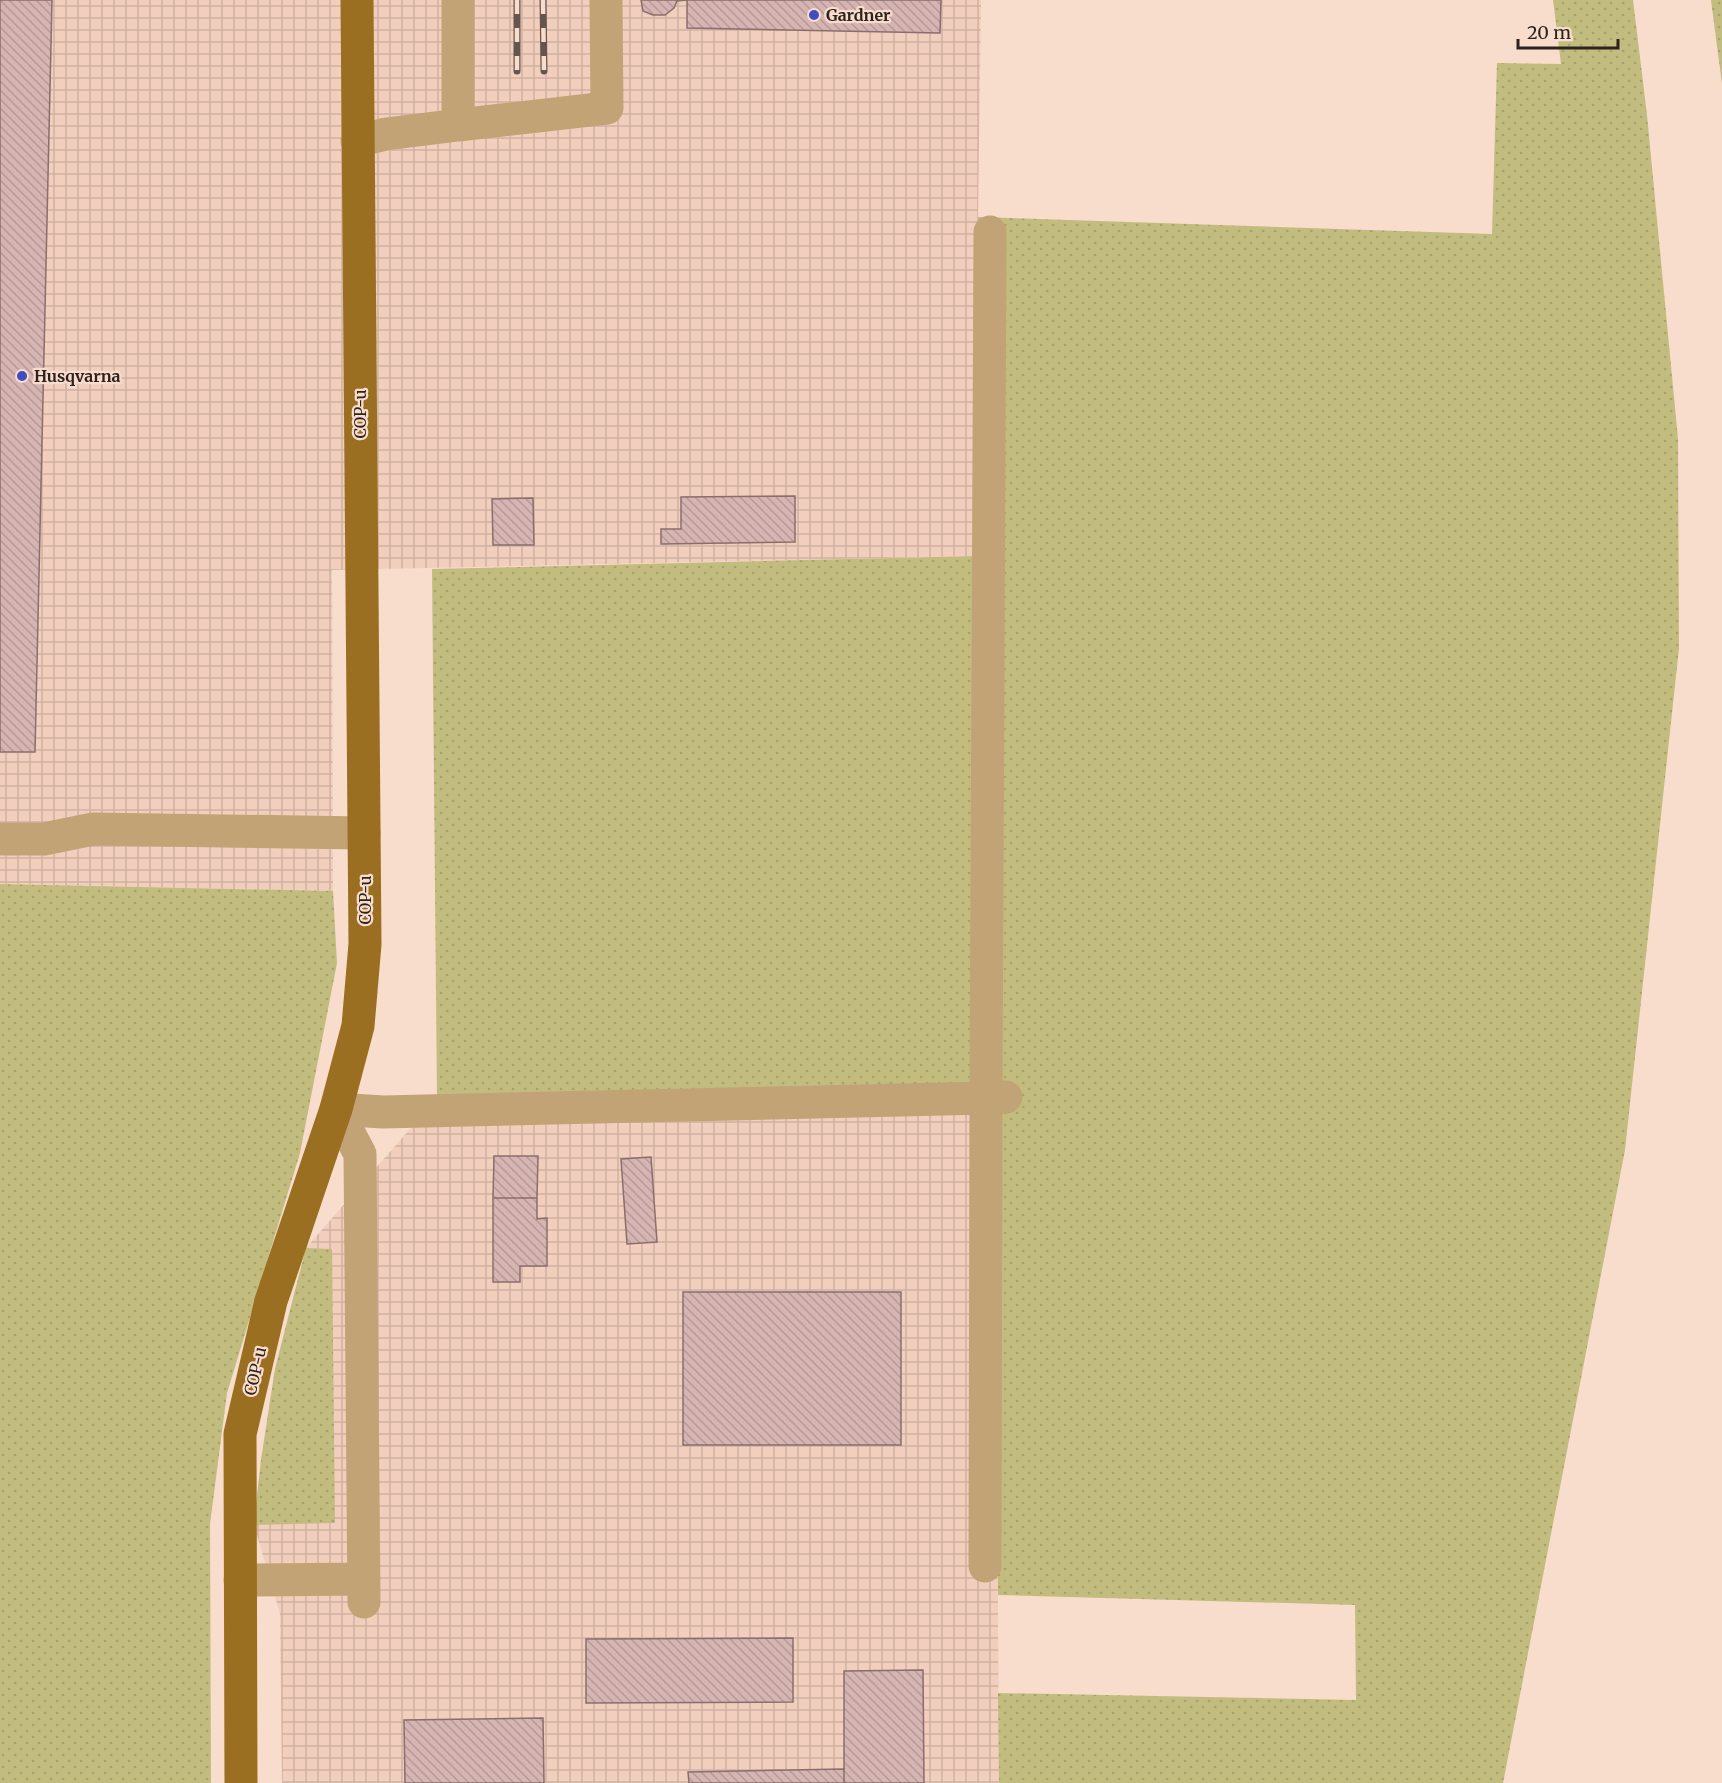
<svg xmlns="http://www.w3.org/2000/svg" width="1722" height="1783" viewBox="0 0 1722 1783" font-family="Merriweather,serif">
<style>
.industrial{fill:url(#industrial-grid)}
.grass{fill:url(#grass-dots)}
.building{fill:url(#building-back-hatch);stroke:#8b6d6b;stroke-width:1.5}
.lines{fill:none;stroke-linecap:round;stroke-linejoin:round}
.minor{stroke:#c2a376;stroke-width:33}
.major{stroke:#9b6f21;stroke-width:33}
.rail-casing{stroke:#65554d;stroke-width:7}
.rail{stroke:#f8dccc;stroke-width:4.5;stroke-dasharray:14;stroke-linecap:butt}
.poi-dot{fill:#424cc1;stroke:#f8dccc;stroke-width:2}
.labels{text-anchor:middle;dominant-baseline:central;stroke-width:4.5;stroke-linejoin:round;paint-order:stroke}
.poi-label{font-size:16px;font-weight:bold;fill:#2d221d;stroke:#f8dccc;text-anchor:start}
.street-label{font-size:16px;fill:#2d221d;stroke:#f8dccc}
</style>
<defs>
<pattern id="industrial-grid" width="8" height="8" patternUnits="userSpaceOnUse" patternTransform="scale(1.5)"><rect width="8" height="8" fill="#f2cebc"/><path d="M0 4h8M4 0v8" fill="none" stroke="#d0b1a1"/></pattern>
<pattern id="grass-dots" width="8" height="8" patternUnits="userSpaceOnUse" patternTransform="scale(1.5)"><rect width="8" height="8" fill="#c2bd7f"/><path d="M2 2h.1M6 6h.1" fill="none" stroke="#a7a26d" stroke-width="1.8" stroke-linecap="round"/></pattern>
<pattern id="building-back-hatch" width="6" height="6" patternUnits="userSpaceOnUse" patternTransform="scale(1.5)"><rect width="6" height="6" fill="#d5b4b2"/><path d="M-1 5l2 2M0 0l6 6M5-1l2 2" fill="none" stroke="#b79a99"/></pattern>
</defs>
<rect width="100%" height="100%" fill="#f8dccc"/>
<path class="industrial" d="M0,0H981L978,217L976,556L332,570L333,891L0,884Z
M995,1086L999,1783H282L280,1614L254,1525L261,1460L275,1369L306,1248L437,1098Z"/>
<path class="grass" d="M1553,0H1633L1647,115L1678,439L1679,648L1625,1150L1503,1783H999L998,1693L1356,1700L1355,1605L998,1595L995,1087L437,1098L432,569L976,556L978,217L1492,234L1497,63L1561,64Z
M1711,0H1722V84Z
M0,884L333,891L337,963L300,1153L227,1393L210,1524L211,1783H0Z
M306,1248L332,1249L335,1523L254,1525L261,1460L275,1369Z"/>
<path class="building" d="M0,0H52L35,752H0Z
M641,0H687L677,1L674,8L665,15H653L643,11Z
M687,0H941L940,33L687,28Z
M795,496V542L661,544V529H681V497Z
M533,498L534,545H493L492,499Z
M494,1156H538L537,1198H493Z
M651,1157L657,1242L627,1244L621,1159Z
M493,1198H537V1219L547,1218V1266H520V1282H493Z
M683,1292H901V1445H683Z
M793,1638V1702L586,1703V1639Z
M923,1670L924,1783H844V1671Z
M543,1718L544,1783H405L404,1720Z
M844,1769V1783H689L688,1772Z"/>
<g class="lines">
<path class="minor" d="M458,125L607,108L606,0
M357,141L386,134L458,125V0
M990,232L986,1098L1006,1097
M0,839H44L93,829L364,833
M336,1109L383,1112L986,1098L985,1566
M336,1109L360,1154L364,1602
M240,1580L364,1579"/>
<path class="major" d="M241,1783L240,1434L271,1301L336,1109L358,1026L365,944L357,0"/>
<defs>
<path id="rail" d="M517,0V71
M543,0L544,71"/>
</defs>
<use href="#rail" class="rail-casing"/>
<use href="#rail" class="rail"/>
</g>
<g class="poi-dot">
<circle cx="814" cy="15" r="6"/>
<circle cx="22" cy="376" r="6"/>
</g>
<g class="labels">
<g class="poi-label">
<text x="826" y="15">Gardner</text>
<text x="34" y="376">Husqvarna</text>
</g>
<g class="street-label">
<text transform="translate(360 414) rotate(-90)">COP-u</text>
<text transform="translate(365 900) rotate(-90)">COP-u</text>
<text transform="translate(255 1371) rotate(-77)">COP-u</text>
</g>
</g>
<path d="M1518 39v9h100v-9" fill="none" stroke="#2d221d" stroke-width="3"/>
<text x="1527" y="39" font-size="18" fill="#2d221d" stroke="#f8dccc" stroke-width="4.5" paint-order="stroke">20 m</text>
</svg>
